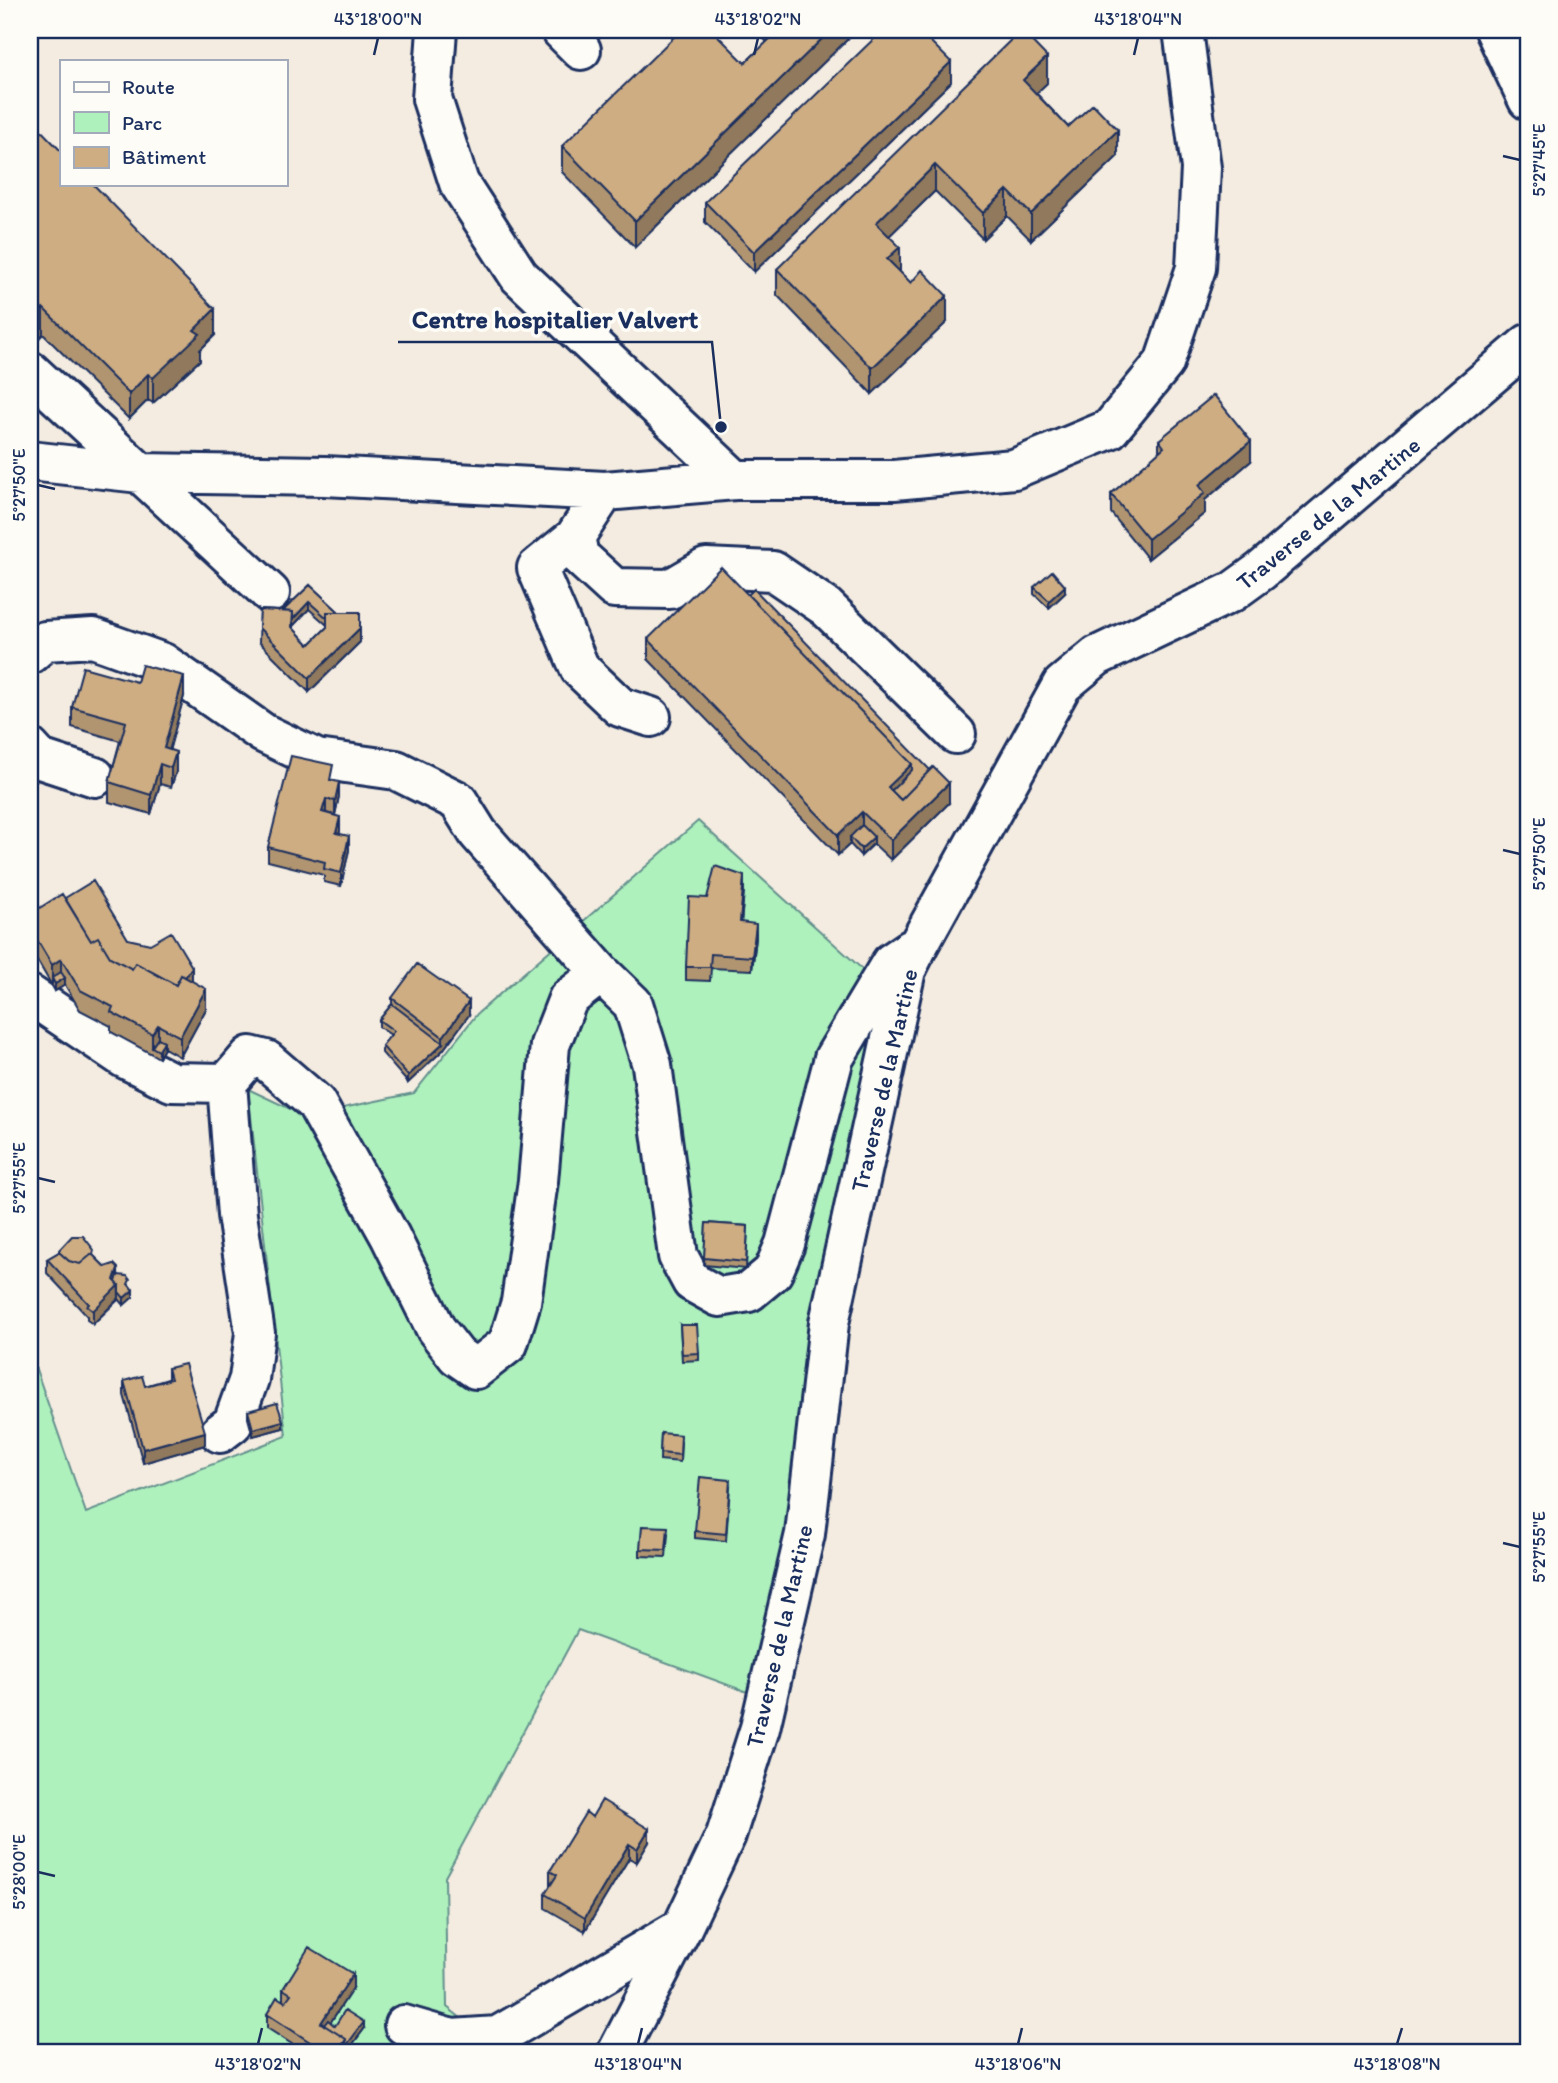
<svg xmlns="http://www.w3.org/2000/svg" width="1558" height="2083" viewBox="0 0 1558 2083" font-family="Itim,sans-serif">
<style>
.green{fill:#aef1bc;stroke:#64908d;stroke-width:2}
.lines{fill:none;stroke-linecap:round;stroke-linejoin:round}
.minor-casing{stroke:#1b2f5e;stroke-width:44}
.minor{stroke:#fdfcf7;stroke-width:38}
.wall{fill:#b19570;stroke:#1b2f5e;stroke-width:2;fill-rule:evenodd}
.shaded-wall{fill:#90795b;stroke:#1b2f5e;stroke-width:2}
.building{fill:#cead82;stroke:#1b2f5e;stroke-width:2}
.ticks{fill:none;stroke:#1b2f5e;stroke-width:2.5}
.labels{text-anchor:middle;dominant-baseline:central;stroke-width:7;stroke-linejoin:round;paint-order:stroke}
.street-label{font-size:24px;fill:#1b2f5e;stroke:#fdfcf7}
.leader{fill:none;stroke:#1b2f5e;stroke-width:2.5}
.callout-dot{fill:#1b2f5e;stroke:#fdfcf7;stroke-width:2.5}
.callout-label{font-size:26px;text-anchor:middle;font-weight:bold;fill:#1b2f5e;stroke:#fdfcf7;stroke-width:7;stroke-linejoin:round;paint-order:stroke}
.neatline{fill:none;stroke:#1b2f5e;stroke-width:2.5}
.ticks-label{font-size:18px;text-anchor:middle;fill:#1b2f5e}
</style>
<rect width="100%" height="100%" fill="#f4ece0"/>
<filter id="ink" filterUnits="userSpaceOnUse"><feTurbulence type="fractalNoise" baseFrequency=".0143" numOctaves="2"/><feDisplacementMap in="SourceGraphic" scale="14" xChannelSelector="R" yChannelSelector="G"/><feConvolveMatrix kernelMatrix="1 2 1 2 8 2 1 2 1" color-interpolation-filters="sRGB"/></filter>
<g filter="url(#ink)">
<path class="green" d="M698,821L862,969L891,981L790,1561L758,1696L578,1630L445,1877L447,2007L505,2053H30V1352L86,1513L286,1436L248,1089L305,1116L414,1093L477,1014Z"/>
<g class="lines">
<defs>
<path id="minor" d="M437,30L432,99L459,183L519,276L735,480
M561,30L581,50
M1495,30L1528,100
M30,371L270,593
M30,461L140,473L325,476L605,491
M575,537L579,556L614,588L670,589L706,568L773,571L826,607L956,734
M30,654L45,641L93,638L163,663L263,733L317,759L396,770L458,801L478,833L601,973
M651,717L620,707L580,669L537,568L575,537L605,491L735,480H894L1014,469L1110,429L1164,363L1196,268L1201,168L1183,30
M30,748L40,759L95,777
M30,995L124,1058L172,1082L227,1083
M220,1433L233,1423L249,1379L255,1333L237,1215L227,1083L250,1056L266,1060L316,1103L390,1236L436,1329L457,1356L476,1369L508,1344L521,1302L538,1181L550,1045L568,999L601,973L633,1004L652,1065L678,1256L692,1282L719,1297L749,1292L773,1272L785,1244L834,1058L891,963L910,950
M404,2025L452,2039L498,2036L682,1928
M617,2053L682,1928L726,1835L760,1728L805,1534L829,1323L906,970L920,942L1062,685L1097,656L1232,592L1261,571L1528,344"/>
</defs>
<use href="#minor" class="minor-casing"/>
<use href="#minor" class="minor"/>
</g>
<path class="wall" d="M756,30H857L635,247L562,172V146L745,63L767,42Z
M951,82L754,272L705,222V202Z
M1047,83L1036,93L1068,127L1118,156L1031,240L1007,216L983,239L935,191L889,236L900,272L947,322L872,394L777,295V269Z
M30,119L215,335L200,350V360L153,403L148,400L129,419L43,334L34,343L30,338Z
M1159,440L1251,461L1205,500V513L1148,559L1111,513V494L1159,452Z
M310,585L339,612H360V642L309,692L259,642L260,610L283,611ZM309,609L327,625V627L309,645L293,628V626Z
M1034,587L1065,593L1049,608L1034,594Z
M648,639L949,803L891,860L874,844L861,856L850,844L838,855L648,659Z
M184,696L169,750L176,772L171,787L160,784L151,814L109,802V782L120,741L72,727V707Z
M332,780L339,796L335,815L326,813L340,831L339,834L349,850L341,886L324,882V875L268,861V847Z
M744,890L741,922L756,938L752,970L711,968L710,981L686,980V967L707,898Z
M65,898L192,981L206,1009L180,1057L164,1048L159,1058L152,1054L111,1032V1026L80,1010L65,985L55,991L30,948V914Z
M392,998L469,1015L443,1050L408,1083L382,1053V1046L391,1035L379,1027V1020L392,1004Z
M706,1223L748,1226L746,1269L704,1265Z
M59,1252L94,1256L105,1267L118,1275L130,1286L133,1297L124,1305L119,1299L93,1324L87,1320V1316L47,1273V1259Z
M680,1325L699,1353V1360L682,1361Z
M168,1368L205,1445L143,1463L124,1395V1381L145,1386L168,1379Z
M248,1411L283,1428L253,1436L248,1418Z
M661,1433L681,1442L680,1462L660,1460Z
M730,1487L726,1541L695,1538V1531Z
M668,1534L666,1557L640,1556V1549Z
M592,1817L649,1842L637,1862L629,1858L585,1931L545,1908V1894L551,1886L550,1885V1871Z
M353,1988L330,2023L335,2026L364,2029L346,2053H306L267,2028V2014L283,2000V1989Z"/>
<path class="shaded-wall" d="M831,30H857L635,247V221Z
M1047,57V83L1023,106V80Z
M951,62V82L754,272V252Z
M1118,130V156L1031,240V214Z
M935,165V191L876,249V223Z
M1007,190V216L983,239V213Z
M900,247V273L887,259Z
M947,296V322L872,394V368Z
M43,308V334L34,343V317Z
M215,309V335L200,350V360L153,403V378L194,330Z
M148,374V400L129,419V394Z
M1251,441V461L1205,500V513L1148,559V539L1199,485Z
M1065,586V593L1049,608V601Z
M309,602V609L293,626V619Z
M360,628V642L309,692V678Z
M184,676V696L165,766L164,748Z
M176,752V772L171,787V768Z
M160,764V784L151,814V795Z
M912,764V784L895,801L888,787Z
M339,782V796L335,815V801Z
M949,783V803L891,860V840Z
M326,799V813L322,812Z
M862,812V832L850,837V844L838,855V835Z
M340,817V831L336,847V833Z
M349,836V850L341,886V873Z
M874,837V843L861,856V849Z
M744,876V890L740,936V922Z
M756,924V938L752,970V957Z
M61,959V979L52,978V985V965Z
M192,967V981L176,991Z
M65,978V985L55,991V984Z
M206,989V1009L180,1057V1037Z
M469,1001V1015L443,1050L408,1083V1076L443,1043V1037Z
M158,1025V1045L152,1047V1034Z
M164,1041V1048L159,1058V1051Z
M118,1268L119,1298L93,1324V1311L114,1280Z
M133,1290V1297L124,1305V1298Z
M283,1421V1428L253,1436V1429Z
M205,1432V1445L143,1463V1449Z
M649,1829V1842L637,1862V1849Z
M629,1844V1858L585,1931V1918Z
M353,1974V1988L324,2032L321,2023Z
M364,2022V2029L346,2053H338L346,2039Z"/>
<path class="building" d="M681,30H712L745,63L779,30H831L635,221L562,146Z
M769,30H779L774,35Z
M883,30H919L951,62L754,252L705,202Z
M1021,30L1047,57L1023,80L1068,127L1093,104L1118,130L1031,214L1007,190L983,213L935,165L876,223L900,247L887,259L911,283L922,270L947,296L872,368L777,269Z
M30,119L61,151V184H93L215,309L194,330L200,334L153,378L148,374L129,394L43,308L34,317L30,312Z
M1214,395L1251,441L1199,485L1205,493L1148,539L1111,494L1164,447L1159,440Z
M721,567L912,764L888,787L901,800L933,767L949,783L891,840L862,812L838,835L648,639Z
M1052,571L1065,586L1049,601L1034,587Z
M310,585L339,612H327V618L309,602L293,619V612L283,611Z
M754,589L930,770L901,800L891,791L912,770V764L748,595Z
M260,610L293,612L292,627L309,645L327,627V612H360V628L309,678L259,628Z
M142,665L184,676L164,748L176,752L171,768L160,764L151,795L109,782L126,722L72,707L83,667L137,682Z
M291,756L333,765L330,780L339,782L335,801L326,799L322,812L340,817L336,833L349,836L341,873L324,869L325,862L268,847Z
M862,825L874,837L861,849L850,837Z
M715,866L744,876L740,922L756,924L752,957L711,954L710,967H686L689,897L707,898Z
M93,881L128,939L150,944L171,932L192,967L185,977L181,975L176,985L136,963L132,969L110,957L98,937L91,941L65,898Z
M62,894L91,941L98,937L110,957L132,969L136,963L176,985L181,975L206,989L180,1037L158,1025L152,1034L111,1012L113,1007L80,990L61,959L52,965L30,928V914Z
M417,964L469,1001L443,1037L392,998Z
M61,972L65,978L55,984L52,978Z
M392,1004L443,1043L408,1076L382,1046L394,1031L379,1020Z
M158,1038L164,1041L159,1051L152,1047Z
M706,1223L748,1226L746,1262L704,1258Z
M72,1236H83L94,1250L93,1255L92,1254L80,1264L69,1261L59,1252V1250Z
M59,1252L69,1261L80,1264L92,1254L105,1267L114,1264L118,1268L114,1280L119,1285L93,1311L87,1306L89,1304L47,1259Z
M118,1275L127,1276L130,1280L128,1284L133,1290L124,1298L119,1292V1285L116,1282Z
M680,1325H697L699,1353L682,1354Z
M185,1364L205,1432L143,1449L124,1381L142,1376L145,1386L171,1379L168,1368Z
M277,1403L283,1421L253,1429L248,1411Z
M661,1433L681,1435L680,1455L660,1453Z
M700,1477L730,1480L726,1534L695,1531Z
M642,1526L668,1527L666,1550L640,1549Z
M602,1800L649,1829L637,1849L629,1844L585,1918L545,1894L557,1875L550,1871L586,1812L592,1817Z
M309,1947L353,1974L321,2023L346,2039L338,2053H327L267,2014L277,1997L285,2002L291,1994L283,1989Z
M345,2010L364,2022L346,2046V2039L324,2025L328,2020L335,2026Z"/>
</g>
<path class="ticks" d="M374,55L378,38M754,55L758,38M1134,55L1138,38M1503,156L1520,160M38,485L55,489M1503,850L1520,854M38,1178L55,1182M1503,1543L1520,1547M38,1872L55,1876M258,2044L262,2028M638,2044L642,2028M1018,2044L1022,2028M1397,2044L1402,2028"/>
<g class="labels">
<g class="street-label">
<text transform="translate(1328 513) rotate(-39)">Traverse de la Martine</text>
<text transform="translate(884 1080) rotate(-77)">Traverse de la Martine</text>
<text transform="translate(779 1636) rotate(-77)">Traverse de la Martine</text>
</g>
</g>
<path class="leader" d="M721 427L712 342H398"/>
<circle class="callout-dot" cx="721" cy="427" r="7"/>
<g class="callout-label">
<text x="555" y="328">Centre hospitalier Valvert</text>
</g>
<rect width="1558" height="2083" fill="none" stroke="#fdfcf7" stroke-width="77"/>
<rect x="60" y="60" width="228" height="126" fill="#fdfcf7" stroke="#a3aaba" stroke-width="2"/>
<rect x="74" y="82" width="35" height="10" fill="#fdfcf7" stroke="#a3aaba" stroke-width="2"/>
<text x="122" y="94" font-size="21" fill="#1b2f5e">Route</text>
<rect x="74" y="112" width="35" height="21" fill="#aef1bc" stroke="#a3aaba" stroke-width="2"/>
<text x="122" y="130" font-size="21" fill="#1b2f5e">Parc</text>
<rect x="74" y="147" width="35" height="21" fill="#cead82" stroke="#a3aaba" stroke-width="2"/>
<text x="122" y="164" font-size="21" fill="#1b2f5e">Bâtiment</text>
<rect x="38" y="38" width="1482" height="2006" class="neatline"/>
<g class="ticks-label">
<text x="378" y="25">43°18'00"N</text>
<text x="758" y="25">43°18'02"N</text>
<text x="1138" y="25">43°18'04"N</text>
<text transform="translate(1539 160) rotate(-90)" y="6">5°27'45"E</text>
<text transform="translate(19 485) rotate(-90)" y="6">5°27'50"E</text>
<text transform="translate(1539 854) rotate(-90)" y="6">5°27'50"E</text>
<text transform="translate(19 1178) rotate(-90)" y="6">5°27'55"E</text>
<text transform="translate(1539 1547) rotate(-90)" y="6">5°27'55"E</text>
<text transform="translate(19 1872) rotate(-90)" y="6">5°28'00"E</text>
<text x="258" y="2070">43°18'02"N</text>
<text x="638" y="2070">43°18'04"N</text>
<text x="1018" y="2070">43°18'06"N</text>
<text x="1397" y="2070">43°18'08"N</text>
</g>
</svg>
